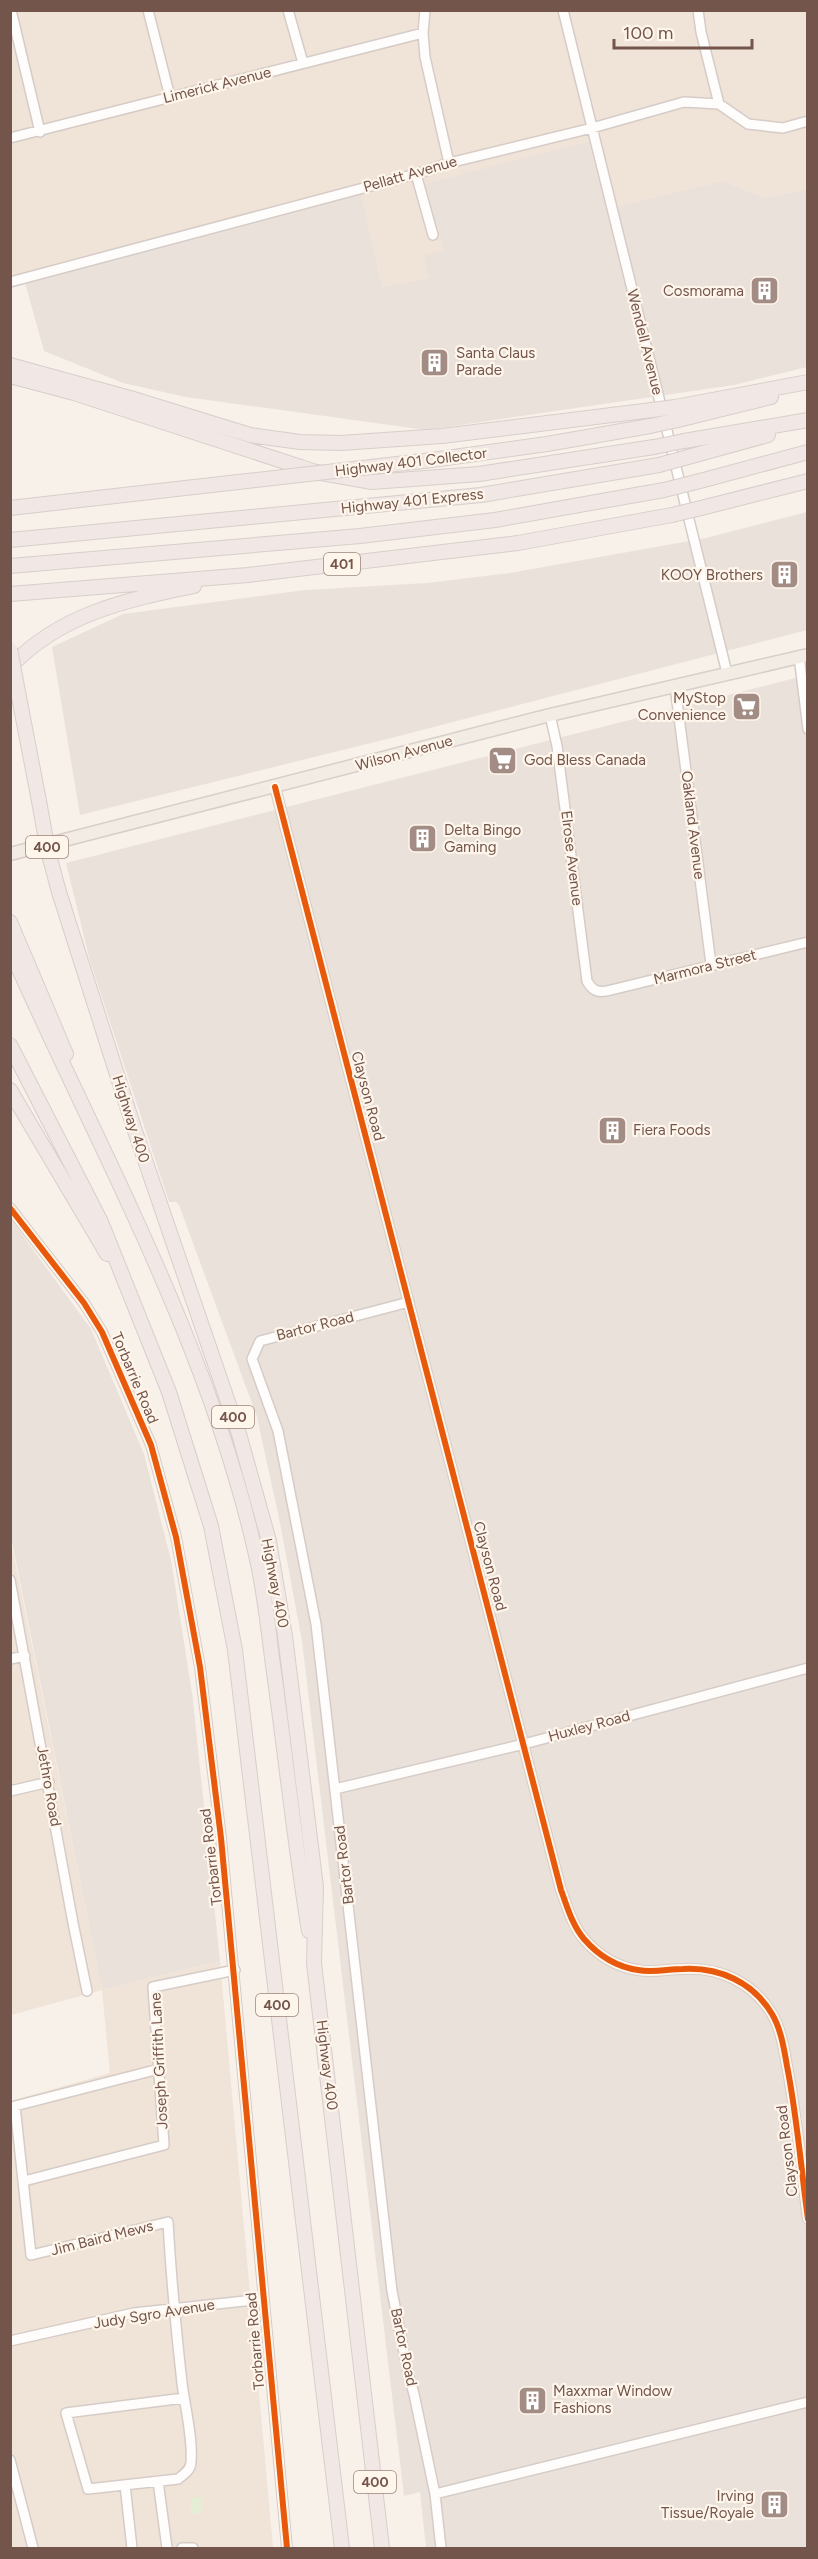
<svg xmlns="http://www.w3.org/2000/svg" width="818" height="2559" viewBox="0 0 818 2559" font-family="Figtree,sans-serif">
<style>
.residential{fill:#f0e3d8}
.industrial{fill:#eae1db}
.green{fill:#e5edd5}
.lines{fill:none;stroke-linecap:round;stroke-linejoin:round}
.minor-casing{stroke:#d6ccc7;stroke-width:12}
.major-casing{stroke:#d8ceca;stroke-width:15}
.highway-casing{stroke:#d8ceca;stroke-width:16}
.minor{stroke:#fefdfc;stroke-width:9}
.major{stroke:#f2ece5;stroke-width:12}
.highway{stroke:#f1e7e4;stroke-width:14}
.highway-bridge-casing{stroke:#d8ceca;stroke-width:16;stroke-linecap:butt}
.highway-bridge{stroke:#f1e7e4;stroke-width:14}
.cycleway-casing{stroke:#fef5eb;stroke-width:10}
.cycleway{stroke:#e8590c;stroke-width:6}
.labels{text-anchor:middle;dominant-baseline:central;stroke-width:4.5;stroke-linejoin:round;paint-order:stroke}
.shield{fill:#fef5eb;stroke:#9d857b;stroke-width:1.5}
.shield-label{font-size:14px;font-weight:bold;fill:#74554b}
.street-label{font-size:15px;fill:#74554b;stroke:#fef5eb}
.poi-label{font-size:15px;fill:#74554b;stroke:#fef5eb;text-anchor:start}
</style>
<rect width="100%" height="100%" fill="#f7f1ea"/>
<path class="residential" d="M10,11H807V189L765,198L722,181L607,209L588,143L425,184L444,251L430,278L382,287L361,193L11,287Z
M10,1537L102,1990L220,1961L273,2548H11V2101L110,2073L102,1990L11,2015Z"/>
<path class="industrial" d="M588,142L607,209L722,181L765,198L807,189V367L734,385L426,430L186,397L123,383L44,351L25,283L361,193L382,287L429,278L424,256L444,251L424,184Z
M807,512V630L395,737L80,815L52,647L123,614L305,590L427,583L510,573L706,538Z
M807,675V2548H426L420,2492L404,2496L302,1641L280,1523L257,1417L179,1205L176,1202H169L90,961L66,863Z
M10,1218L91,1329L144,1454L171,1560L193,1700L220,1961L102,1990L11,1537Z"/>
<path class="green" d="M201,2497L202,2508L200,2513L190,2515L192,2498Z"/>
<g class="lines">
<defs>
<path id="minor" d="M11,10L40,132
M148,10L170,97
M288,10L303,63
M425,10L423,33L425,57L449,163
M563,10L727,673
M698,10L701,32L719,104
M10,138L423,33
M416,174L433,235
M10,282L416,174L449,163L592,128L684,102L719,104L748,124L783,128L808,121
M799,656L808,729
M675,686L711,964
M550,715L557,746L587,981C593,992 599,993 611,990L808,942
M275,787L561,1890C567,1906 572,1925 584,1939C598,1955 617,1967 638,1970C653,1973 668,1969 683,1969C719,1967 753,1982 772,2014C781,2029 784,2049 787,2066C797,2116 801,2168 808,2219
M10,1208L84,1303L102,1332L151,1445L176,1537L200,1667L221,1838L287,2548
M409,1302L260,1341L252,1359L278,1431L316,1624L392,2291L408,2373L414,2394L435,2494L441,2548
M10,1580L73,1923L87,1991
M10,1659L25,1656
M335,1789L524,1744L808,1668
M10,1791L49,1782
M159,2069L15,2106L31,2255L168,2222C171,2276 176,2329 182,2383C185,2407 193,2438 191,2462C191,2470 184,2474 178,2479L88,2489L66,2413L184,2398
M24,2181L164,2145L153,1987L235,1970
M10,2341L134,2313L263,2299
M10,2460L33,2548
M158,2481L167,2548
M125,2485L132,2548
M435,2494L808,2402
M182,2548H193"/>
<path id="major" d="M10,854L550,715L808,655"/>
<path id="highway" d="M10,365L130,398L250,435L300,442L341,443L442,436L652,410
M10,376L74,393L316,472L372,482L479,474L654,447
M675,407L808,382
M678,420L771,397
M684,441L808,420
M688,457L768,435
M432,460L547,444L650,426
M700,481L808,452
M10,508L247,481
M701,508L808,481
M10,540L481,495L659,465
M10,566L360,536L495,520L664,490
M10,594L248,575L518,543L672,515
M10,667C60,614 126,600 194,586
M19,697L39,801
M59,892L134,1128L239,1434L269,1541L285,1636L316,1887L314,1963L382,2548
M10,922L66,1054
M10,949C98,1148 208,1341 256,1555C264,1589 268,1624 272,1658C285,1749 294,1840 309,1931
M10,1045L101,1222L169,1392L211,1526L235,1650L342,2548
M10,1090L107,1254"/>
</defs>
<use href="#minor" class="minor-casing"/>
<use href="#major" class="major-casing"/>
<use href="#highway" class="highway-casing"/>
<use href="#minor" class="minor"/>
<use href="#major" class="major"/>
<use href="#highway" class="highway"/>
<defs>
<path id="highway-bridge" d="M652,410L675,407
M650,426L678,420
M654,447L684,441
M659,465L688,457
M247,481L432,460
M664,490L700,481
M672,515L701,508
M10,649L19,697
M39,801L48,851L59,892"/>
</defs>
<use href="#highway-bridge" class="highway-bridge-casing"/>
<use href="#highway-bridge" class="highway-bridge"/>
<defs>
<path id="cycleway" d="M275,787L561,1890C567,1906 572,1925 584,1939C598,1955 617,1967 638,1970C653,1973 668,1969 683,1969C719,1967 753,1982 772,2014C781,2029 784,2049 787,2066C797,2116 801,2168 808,2219
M10,1208L84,1303L102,1332L151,1445L176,1537L200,1667L221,1838L287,2548"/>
</defs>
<use href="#cycleway" class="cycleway-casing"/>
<use href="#cycleway" class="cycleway"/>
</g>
<defs>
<symbol id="building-square" viewBox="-11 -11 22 22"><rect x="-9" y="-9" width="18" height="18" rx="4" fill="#a28c83" stroke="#fef5eb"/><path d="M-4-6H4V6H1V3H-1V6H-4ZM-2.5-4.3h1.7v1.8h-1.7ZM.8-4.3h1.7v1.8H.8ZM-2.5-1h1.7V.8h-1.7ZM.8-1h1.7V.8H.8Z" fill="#fff"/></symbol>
<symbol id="supermarket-square" viewBox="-11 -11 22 22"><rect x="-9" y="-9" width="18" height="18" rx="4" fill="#a28c83" stroke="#fef5eb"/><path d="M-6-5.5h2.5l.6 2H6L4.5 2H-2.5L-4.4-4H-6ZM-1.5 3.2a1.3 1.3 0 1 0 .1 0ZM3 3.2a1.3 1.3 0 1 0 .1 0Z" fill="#fff"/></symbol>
</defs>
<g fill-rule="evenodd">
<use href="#building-square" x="748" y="274" width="33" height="33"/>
<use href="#building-square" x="418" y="346" width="33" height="33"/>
<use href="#building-square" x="768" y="558" width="33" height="33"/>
<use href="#supermarket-square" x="730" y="690" width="33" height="33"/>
<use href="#supermarket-square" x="486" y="744" width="33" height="33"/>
<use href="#building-square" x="406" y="822" width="33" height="33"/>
<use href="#building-square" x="596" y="1114" width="33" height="33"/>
<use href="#building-square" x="516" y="2384" width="33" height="33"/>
<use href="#building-square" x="758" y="2488" width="33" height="33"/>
</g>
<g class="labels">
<g class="shield">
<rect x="324" y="553" width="36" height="22" rx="4.5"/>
<rect x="26" y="836" width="42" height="22" rx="4.5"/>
<rect x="212" y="1406" width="42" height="22" rx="4.5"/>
<rect x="256" y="1994" width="42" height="22" rx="4.5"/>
<rect x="354" y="2471" width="42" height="22" rx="4.5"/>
</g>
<g class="shield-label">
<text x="342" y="564">401</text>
<text x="47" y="847">400</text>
<text x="233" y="1417">400</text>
<text x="277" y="2005">400</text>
<text x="375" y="2482">400</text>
</g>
<g class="street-label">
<text transform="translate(217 85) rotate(-14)">Limerick Avenue</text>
<text transform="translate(410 174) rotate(-16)">Pellatt Avenue</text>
<text transform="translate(645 342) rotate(76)">Wendell Avenue</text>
<text transform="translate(411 462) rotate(-7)">Highway 401 Collector</text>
<text transform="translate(412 501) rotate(-6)">Highway 401 Express</text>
<text transform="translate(404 753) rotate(-15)">Wilson Avenue</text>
<text transform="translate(693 825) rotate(83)">Oakland Avenue</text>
<text transform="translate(572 858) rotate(83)">Elrose Avenue</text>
<text transform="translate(705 967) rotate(-14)">Marmora Street</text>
<text transform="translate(368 1096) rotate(75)">Clayson Road</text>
<text transform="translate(131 1119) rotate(72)">Highway 400</text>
<text transform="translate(315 1326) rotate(-14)">Bartor Road</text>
<text transform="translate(135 1378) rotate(67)">Torbarrie Road</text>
<text transform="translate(490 1566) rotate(75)">Clayson Road</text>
<text transform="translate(275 1583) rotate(79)">Highway 400</text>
<text transform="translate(589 1726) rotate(-15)">Huxley Road</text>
<text transform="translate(49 1786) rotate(80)">Jethro Road</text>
<text transform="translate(211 1857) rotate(-97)">Torbarrie Road</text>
<text transform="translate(344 1865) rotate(-97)">Bartor Road</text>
<text transform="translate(159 2061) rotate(-93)">Joseph Griffith Lane</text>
<text transform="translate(327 2065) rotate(83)">Highway 400</text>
<text transform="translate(787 2151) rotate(-97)">Clayson Road</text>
<text transform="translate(102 2238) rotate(-14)">Jim Baird Mews</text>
<text transform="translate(154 2314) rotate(-9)">Judy Sgro Avenue</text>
<text transform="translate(255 2341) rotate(-95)">Torbarrie Road</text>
<text transform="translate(404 2347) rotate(78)">Bartor Road</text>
</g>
<g class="poi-label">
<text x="744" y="291" text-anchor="end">Cosmorama</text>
<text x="456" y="353">Santa Claus<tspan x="456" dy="17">Parade</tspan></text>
<text x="763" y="575" text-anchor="end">KOOY Brothers</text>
<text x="726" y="698" text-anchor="end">MyStop<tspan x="726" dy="17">Convenience</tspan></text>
<text x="524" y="760">God Bless Canada</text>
<text x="444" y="830">Delta Bingo<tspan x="444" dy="17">Gaming</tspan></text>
<text x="633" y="1130">Fiera Foods</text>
<text x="553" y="2391">Maxxmar Window<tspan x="553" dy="17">Fashions</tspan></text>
<text x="754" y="2496" text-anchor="end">Irving<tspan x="754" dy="17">Tissue/Royale</tspan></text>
</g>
</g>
<rect width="818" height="2559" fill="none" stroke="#74554b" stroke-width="24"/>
<path d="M614 39v9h138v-9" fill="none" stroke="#74554b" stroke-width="3"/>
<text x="623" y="39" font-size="18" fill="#74554b" stroke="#fef5eb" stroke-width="4.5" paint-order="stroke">100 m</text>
</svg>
